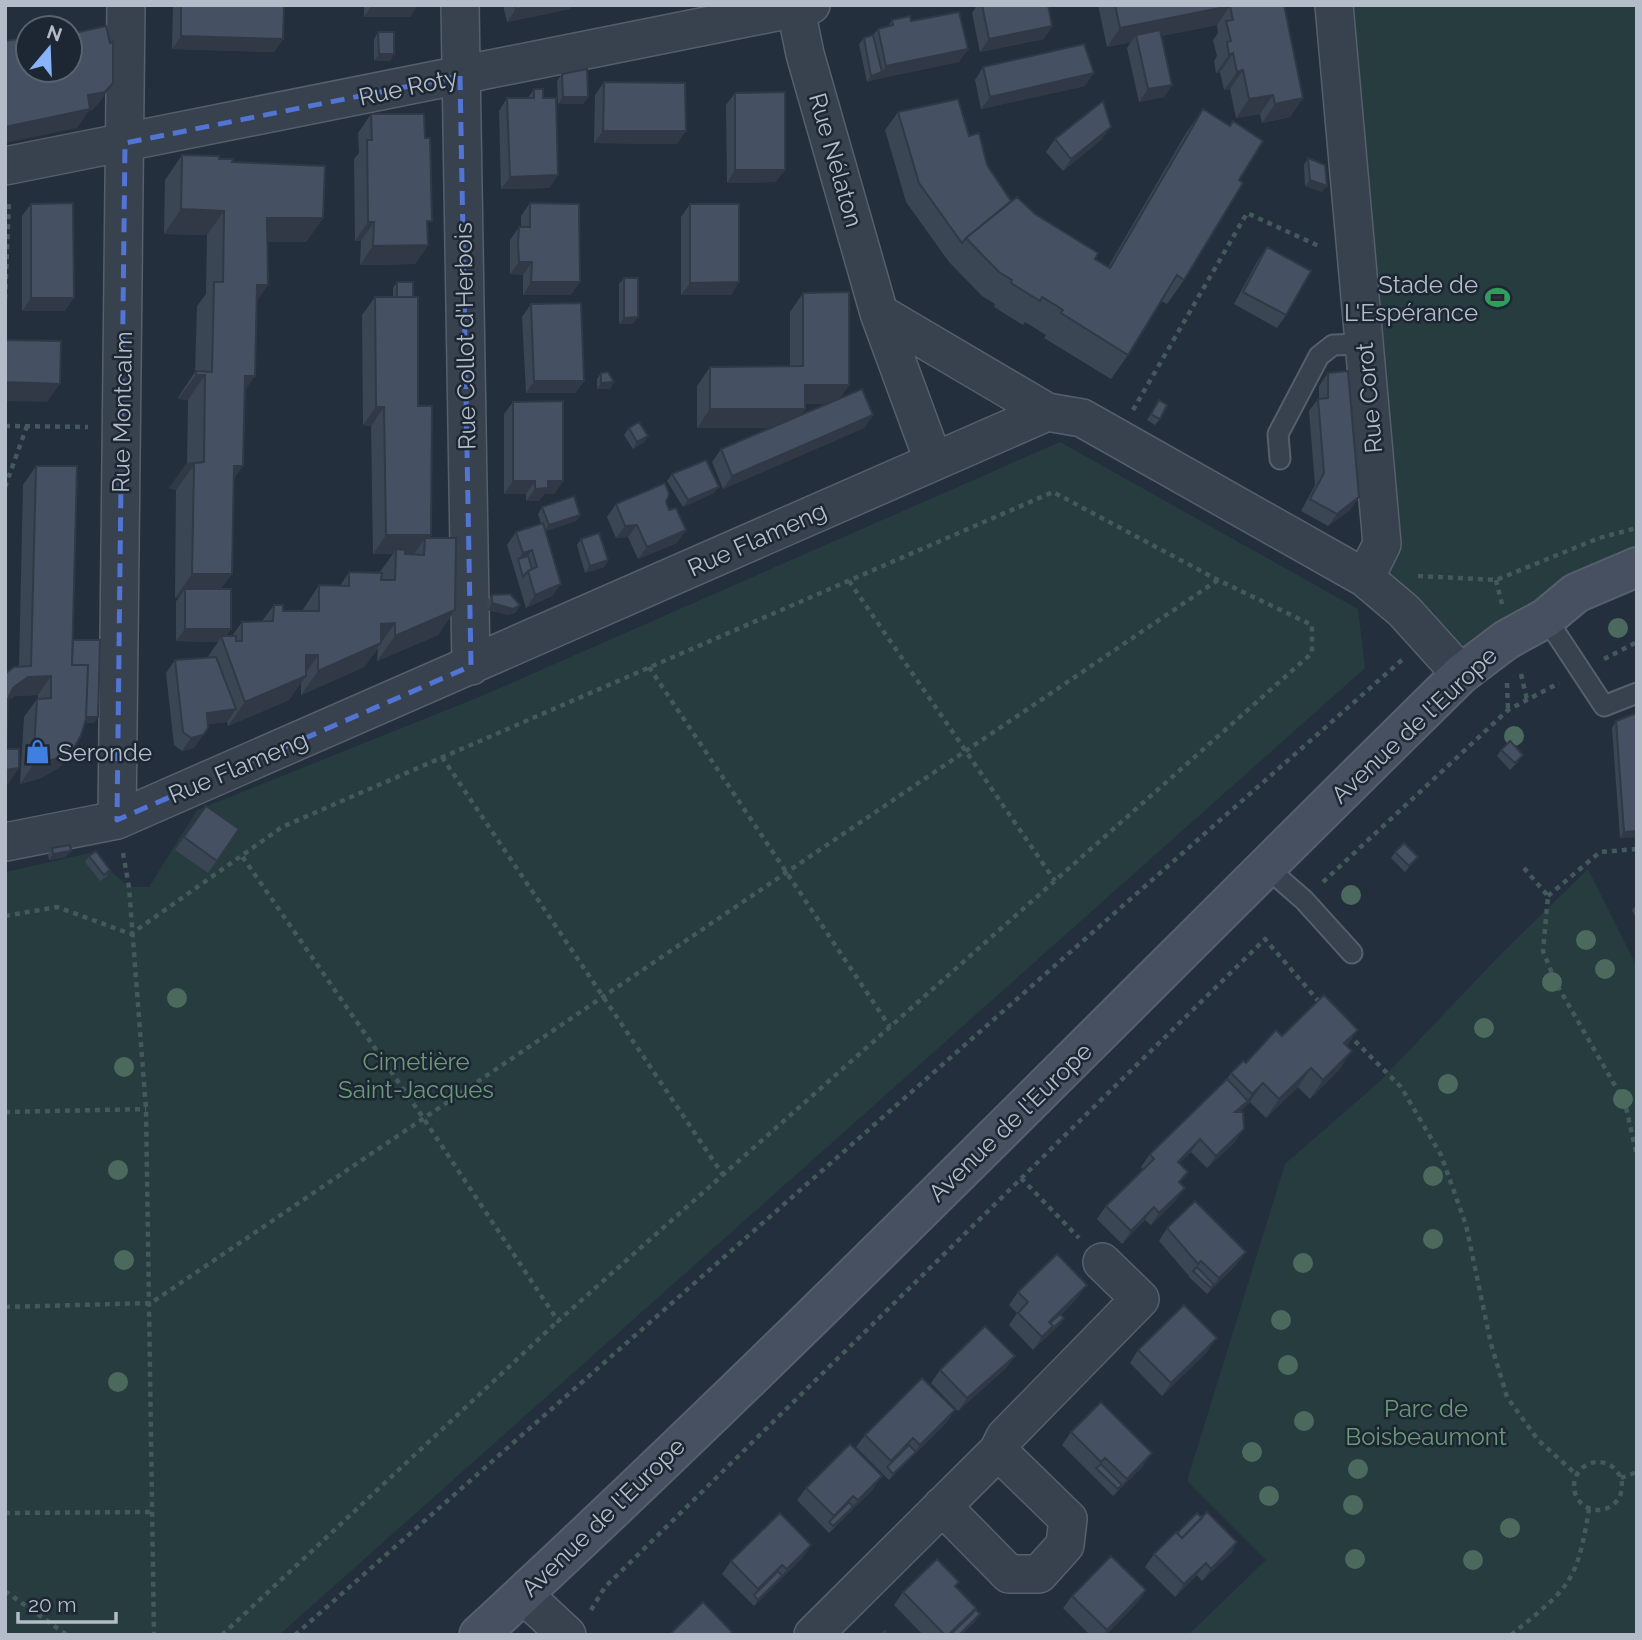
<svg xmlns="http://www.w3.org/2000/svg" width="1642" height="1640" viewBox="0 0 1642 1640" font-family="Raleway,sans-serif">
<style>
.green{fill:#263c3f}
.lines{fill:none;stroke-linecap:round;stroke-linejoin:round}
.service-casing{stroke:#565f6c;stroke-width:23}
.minor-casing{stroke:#565f6c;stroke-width:40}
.secondary-casing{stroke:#565f6c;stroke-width:42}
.path{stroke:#44595c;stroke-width:4.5;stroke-dasharray:5 5;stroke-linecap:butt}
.service{stroke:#38414e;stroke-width:19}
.minor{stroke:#38414e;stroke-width:37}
.secondary{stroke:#465061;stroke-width:38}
.tree{fill:#4b6a5d}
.wall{fill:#3b4654;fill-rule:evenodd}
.shaded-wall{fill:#303945}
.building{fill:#455162;stroke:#303945;stroke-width:2}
.marked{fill:none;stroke:#5274d3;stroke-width:5;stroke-dasharray:14 9;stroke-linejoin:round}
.labels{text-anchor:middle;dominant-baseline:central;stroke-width:5;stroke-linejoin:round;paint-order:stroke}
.street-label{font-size:24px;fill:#b4bcc9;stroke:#1d2633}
.poi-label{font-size:24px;fill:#b4bcc9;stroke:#1d2633;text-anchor:end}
.park-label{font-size:24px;fill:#6b9a76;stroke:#1d2633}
</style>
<rect width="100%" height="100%" fill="#242f3e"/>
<path class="green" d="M1334,5H1637V577L1461,674L1365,578L1382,544Z
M1060,442L1358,609L1365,668L279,1635H5V872L90,853L129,887H149L197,810L477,698Z
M1588,869L1637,967V1635H1188L1266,1560L1187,1481L1285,1164L1379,1082L1502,953Z"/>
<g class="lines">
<defs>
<path id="service" d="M1280,459L1278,434L1319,356L1333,345L1364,344
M1546,618L1604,706L1637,693
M1266,867L1304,900L1352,953"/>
<path id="minor" d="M460,5L471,666
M795,5L805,54L879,313L933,460
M1334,5L1382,544L1365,578
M5,166L811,5
M879,313L1047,412
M117,820L126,5
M5,842L117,820L1047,412L1082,418L1365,578L1404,611L1461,674
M942,1506L1009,1574H1039L1065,1545L1068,1519L998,1451
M523,1594L567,1635
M813,1635L998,1451L1005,1437L1140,1299L1102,1262"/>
<path id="secondary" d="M479,1635C815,1324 1134,995 1461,674L1506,640L1546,618L1576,593L1637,567"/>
</defs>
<use href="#service" class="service-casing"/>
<use href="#minor" class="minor-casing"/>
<use href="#secondary" class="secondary-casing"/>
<path class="path" d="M5,299L9,201
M1133,410L1247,213L1321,247
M5,426L88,427
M5,487L27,426
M1418,576L1496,580L1599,538L1637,528
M1496,580L1502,604
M849,581L1055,881
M1604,659L1637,642
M649,667L890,1027
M1521,674L1527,700
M1507,683L1508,710
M442,757L723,1175
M123,853L129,887L146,1109L154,1635
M1524,868L1548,896L1543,951L1556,983L1625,1103L1637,1156
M1323,882L1508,710L1559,683
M1548,896L1600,852L1637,849
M5,916L57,907L131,934L282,827L1053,492L1218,580L1312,625V653L558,1321L424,1119L242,856
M1348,1034L1401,1087L1441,1155L1466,1225L1491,1344L1507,1397L1538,1440L1577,1475
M5,1112L146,1109
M1021,1178L1079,1238
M5,1307L151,1303L1218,580
M1574 1486a24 24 0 1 1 48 0a24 24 0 1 1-48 0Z
M1621,1478L1637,1472
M5,1513L150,1512
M5,1591L67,1635
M591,1610L605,1587L1265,939L1321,1004
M222,1635L558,1321
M295,1635L1403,659
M1511,1635C1568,1588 1577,1585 1589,1509"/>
<use href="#service" class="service"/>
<use href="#minor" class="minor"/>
<use href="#secondary" class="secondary"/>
</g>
<g class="tree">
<circle cx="1618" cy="628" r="10"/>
<circle cx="1514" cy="736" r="10"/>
<circle cx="1351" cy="895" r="10"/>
<circle cx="1586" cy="940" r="10"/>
<circle cx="1605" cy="969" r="10"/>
<circle cx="1552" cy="982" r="10"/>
<circle cx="177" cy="998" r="10"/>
<circle cx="1484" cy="1028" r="10"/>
<circle cx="124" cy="1067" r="10"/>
<circle cx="1448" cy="1084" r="10"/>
<circle cx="1623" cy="1099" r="10"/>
<circle cx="118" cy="1170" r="10"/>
<circle cx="1433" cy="1176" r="10"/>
<circle cx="1433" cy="1239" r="10"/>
<circle cx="124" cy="1260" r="10"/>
<circle cx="1303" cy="1263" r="10"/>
<circle cx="1281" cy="1320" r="10"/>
<circle cx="1288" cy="1365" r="10"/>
<circle cx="118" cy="1382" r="10"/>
<circle cx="1304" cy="1421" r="10"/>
<circle cx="1252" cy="1452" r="10"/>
<circle cx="1358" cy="1469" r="10"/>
<circle cx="1269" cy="1496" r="10"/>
<circle cx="1353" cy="1505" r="10"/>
<circle cx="1510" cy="1528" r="10"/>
<circle cx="1355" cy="1559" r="10"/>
<circle cx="1473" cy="1560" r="10"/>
</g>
<path class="wall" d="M173,5H284L283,39L274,52L172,49Z
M364,5H418L410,17H364Z
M503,5H572L570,9L507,22Z
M977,5H1048L1052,26L1044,39L980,52L972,13Z
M1098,5H1284L1303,98L1290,117L1262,123L1260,114L1236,118L1230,89L1224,90L1220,72L1216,73L1214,61L1217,56L1213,40L1218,33L1217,25L1161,36L1172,85L1164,97L1139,102L1127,48L1131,42L1107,47Z
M892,20L911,21L968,49L959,62L877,79L867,82L859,44L864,38L873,35L878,29L888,27Z
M378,32L394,54L390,61H374V39Z
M983,67L1085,86L981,109L975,80Z
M562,74L588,97L583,104H558L557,81Z
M604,82L677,144L594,143L595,95Z
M534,89L543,98L558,175L549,188L501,189L499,111L507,98H528Z
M735,93L776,182L727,183L726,105Z
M1203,109L1230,126L1233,121L1239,180L1184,280L1167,304L1161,301L1128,355L1111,379L1044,338L1046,335L1025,322L1023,325L994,307L995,304L982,296L949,262L906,202L885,130L898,112L987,165L1011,201L1035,214L1095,259L1108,267L1186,133Z
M371,114L427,228L428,245L415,264L360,265L361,241H355L354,159L359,153L358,133Z
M1055,139H1102L1063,171L1046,152Z
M182,155L219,159L232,162L323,218L306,242H267L257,302L245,391L221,589L231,629L226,636H232L242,622L262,621L274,605L283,611H302L319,585L340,586L349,572L379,573L393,554H373L371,426L363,425L362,315L375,297H393V288L397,282L413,297L418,406L431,535L428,538L455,610L438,635L377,661L378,648L364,667L301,695V682L289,700L228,726L227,722L208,724L194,748L182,751L174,745L166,673L175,660L207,658L218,642L176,641V601L179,598H175L176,490L169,488L187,463L188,400L178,399L179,396L195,372L197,306L206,294L207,235L164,234L165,180Z
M1308,158L1322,192L1305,186L1304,165Z
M530,203L571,295H523V275L510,274V240L519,227H521V216Z
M31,204L65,311H22V216Z
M690,204L739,282L731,295H681V217Z
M1267,247L1286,315L1277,328L1234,304L1258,260Z
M624,278L633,324H619V284Z
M803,293L849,385L840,398L873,415L864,428L723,489L712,462L721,449L770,428H697V386L710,367H790V312ZM805,404H826L801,415L805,409Z
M531,304L584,381L575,393H526L522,317Z
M601,373L610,389H597V379Z
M1328,373L1359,497L1350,510L1328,526L1301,511L1315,485L1309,411L1318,399H1319V386Z
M1159,400L1160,419L1155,425L1147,420Z
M513,402L563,481L554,494H544L539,501H526V494H504V414Z
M629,428L648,436L644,442L633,449L624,435Z
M36,466L73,640L98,717L94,723H85L60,767L41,778L20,784L24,717L37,699H38V695L15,696L8,700L6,749V787L5,674L19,667L23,485Z
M672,474L714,493L683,507L667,481Z
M666,502L677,543L638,559L628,537L616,538L607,517L616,504Z
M542,507L580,515L576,521L545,531L552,596L526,608L507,545L516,532L541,523L538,514Z
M581,539L608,560L604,567L585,573L577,545Z
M492,595L520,605L516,612L508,615L488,610L487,601Z
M1637,713V837L1620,838L1612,728L1616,721Z
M1501,750L1519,761L1510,770L1497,756Z
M206,806L239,829L208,873L175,850Z
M52,848L66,857L49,860L48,854Z
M1395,852L1418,857L1405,872L1391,858Z
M89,856L110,870L106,877L100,881L85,862Z
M1637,904V920L1632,910Z
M1282,1036L1347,1046L1339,1070L1310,1099L1298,1087L1266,1118L1250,1102L1239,1112L1235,1142L1207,1168L1191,1152L1179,1163L1180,1183L1176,1200L1151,1225L1145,1220L1122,1244L1097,1219L1106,1206L1143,1169L1141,1167L1150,1154L1227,1079L1231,1073Z
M1167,1228L1237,1264L1207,1294L1189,1277V1276L1159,1241Z
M1018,1292L1078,1297L1061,1315L1064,1318L1060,1324L1033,1350L1009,1325L1017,1313L1009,1305Z
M1138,1350L1208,1351L1162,1396L1130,1363Z
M1015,1356L1006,1368L958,1411L931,1383L940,1370Z
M955,1410L946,1423L889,1480L856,1447L865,1435Z
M1071,1432L1143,1466L1113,1496L1062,1445Z
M806,1488L873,1489L829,1533L797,1500Z
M1202,1518L1235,1544L1232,1552L1202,1581L1197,1575L1175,1597L1145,1567L1154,1554L1177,1533Z
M811,1545L802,1558L754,1606L722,1574L731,1561Z
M956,1587L976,1620L961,1635H923L894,1605L903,1592Z
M1146,1590L1137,1603L1106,1635H1090L1063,1608L1072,1596Z"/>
<path class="shaded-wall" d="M372,5H418L410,17H364Z
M534,5H572L570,9L507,22L516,9Z
M1230,6L1217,25L1137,41L1136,35L1131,42L1107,47L1120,28Z
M1052,26L1044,39L980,52L989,39Z
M181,36L283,39L274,52L172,49Z
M968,49L959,62L877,79L867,82L871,76L882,72L886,66Z
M1233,53L1220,72L1216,73L1229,55Z
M379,54H394L390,61H374Z
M1243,70L1230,89L1224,90L1237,72Z
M1094,73L1085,86L981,109L990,97Z
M113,83L100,102L91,111H89L77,128L5,143V127L88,95Z
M1172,85L1164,97L1139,102L1148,89Z
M1273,95L1260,114L1236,118L1249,99Z
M563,97H588L583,104H558Z
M1303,98L1290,117L1262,123L1275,104Z
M1111,127L1102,139L1063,171L1071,159Z
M603,131H686L677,144L594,143Z
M735,170H785L776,182L727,183Z
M558,175L549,188L501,189L510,177Z
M1310,180L1327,186L1322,192L1305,186Z
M181,209L224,211L207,235L164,234Z
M267,218H323L306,242H250Z
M368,222H374L361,241H355Z
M428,245L415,264L360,265L373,246Z
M519,262H532L523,275L510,274Z
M531,282H580L571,295H523Z
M739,282L731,295H681L690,283Z
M257,285H268L251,310Z
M31,298H74L65,311H22Z
M638,317L633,324H619L624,318Z
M196,375H205L188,400L178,399Z
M245,376H255L238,401Z
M534,381H584L575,393H526Z
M5,382L60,384L47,402L5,401Z
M614,382L610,389H597L601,383Z
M805,385H849L836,404H791Z
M376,407H384L371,426L363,425Z
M710,409H805L792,428H697Z
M873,415L864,428L723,489L732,476Z
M648,436L644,442L633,449L637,442Z
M186,464L194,465L176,490L169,488Z
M234,466H243L226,490Z
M513,481H535L526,494H504Z
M548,481H563L554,494H544L539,501H526L535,489Z
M719,487L714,493L683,507L688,500Z
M1359,497L1350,510L1328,526L1337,514Z
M580,515L576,521L544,532L549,525Z
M637,525L628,537L616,538L625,526Z
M686,530L677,543L638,559L647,547Z
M386,535H431L425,544V538L414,554H396V549L393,554H373Z
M532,550L523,563L518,559L523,553Z
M608,560L604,567L585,573L590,566Z
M192,574H232L214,598L185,589L179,598H175Z
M561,584L552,596L526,608L535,595Z
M492,603L520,605L516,612L508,615L488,610Z
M455,610L438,635L377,661L395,636Z
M395,623L364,667L301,695L318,671L381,624Z
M185,629H231L223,640L221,636L218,642L176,641Z
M306,655H318L303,677L306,676L289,700L228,726L245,702Z
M51,676L38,695L15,696L5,702L13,688L28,677Z
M236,709L227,722L198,725L207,713Z
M78,717H98L94,723H73Z
M208,728L194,748L182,751L191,738Z
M74,748L60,767L41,778L20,784L33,765Z
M19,768L6,787H5V770Z
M1637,831V837L1620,838L1624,832Z
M71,851L66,857L49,860L53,854Z
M1358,1030L1345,1049L1344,1043Z
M1352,1051L1339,1070L1310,1099L1323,1080Z
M1311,1068L1298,1087L1266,1118L1279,1099Z
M1263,1083L1250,1102L1239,1113L1252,1094Z
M1248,1101L1239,1113L1235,1112Z
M1244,1129L1235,1142L1207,1168L1216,1156Z
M1200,1139L1191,1152L1169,1174L1178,1162Z
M1185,1188L1176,1200L1151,1225L1159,1213Z
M1154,1207L1145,1220L1122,1244L1131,1231Z
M1246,1252L1237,1264L1207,1294L1219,1278Z
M1087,1285L1078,1297L1046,1330L1049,1322Z
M1064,1318L1060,1324L1033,1350L1042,1337L1053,1326Z
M1217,1338L1208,1351L1162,1396L1171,1383Z
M1015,1356L1006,1368L958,1411L967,1398Z
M955,1410L946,1423L911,1458L920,1445Z
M916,1452L911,1458L889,1480L893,1474Z
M1152,1453L1143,1466L1113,1496L1127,1479Z
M882,1476L873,1489L829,1533L858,1500Z
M1237,1542L1232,1552L1202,1581L1211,1569Z
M811,1545L802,1558L754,1606L758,1600Z
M1206,1563L1197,1575L1175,1597L1184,1584Z
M1146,1590L1137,1603L1106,1635H1103L1107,1630Z
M980,1614L976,1620L961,1635H959Z"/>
<path class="building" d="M181,5H284L283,39L181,36Z
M515,5H534L516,9Z
M982,5H1048L1052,26L989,39Z
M1115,5H1284L1303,98L1275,104L1273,95L1249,99L1243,70L1237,72L1233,53L1229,55L1227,42L1231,41L1226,21L1233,20L1230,6L1120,28Z
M959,12L968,49L886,66L878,29L893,25L892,20L910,16L911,21Z
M106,26L110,43L113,42V83L105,92L88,95L90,109L5,127V41L25,38L28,52V70H70V34Z
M1160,30L1172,85L1148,89L1136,35Z
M378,32H394V54H379Z
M873,35L882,72L871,76L864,38Z
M1084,44L1094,73L990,97L983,67Z
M587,69L588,97H563L562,74Z
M604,82L685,83L686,131H603Z
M534,89H543V98H556L558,175L510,177L507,98H534Z
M785,92V170H735V93Z
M958,99L969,136L979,133L987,165L1011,201L966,238L962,243L919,183L898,112Z
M1103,101L1111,127L1071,159L1055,139Z
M1203,109L1230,126L1233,121L1263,141L1239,180L1243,183L1184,280L1177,275L1128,355L1061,313L1063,310L1042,297L1040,301L1011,283L1012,280L999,272L966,238L1017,197L1035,214L1098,253L1095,259L1110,268Z
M371,114H424L425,138H430L432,221H427L428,245L373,246L374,222H368L367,140H372Z
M182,155L219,156V159H233L232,162L325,166L323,218H267L268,285H257L255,376H245L243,466H234L232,574H192L194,465L186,464L204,462L205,375H196V371L212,372L214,282H223L224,211L181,209Z
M1308,158L1325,165L1327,186L1310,180Z
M73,203L74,298H31V204Z
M530,203L579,204L580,282H531L532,262H519L518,243L519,227H530Z
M690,204H739V282L690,283Z
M1267,247L1311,271L1286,315L1243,292Z
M624,278H638V317L624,318Z
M397,282H413V297H397Z
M849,292V385H805V409H710V367L803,366V293Z
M375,297H418V406H432L431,535H386L384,407H376Z
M581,303L584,381H534L531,304Z
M5,340L61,341L60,384L5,382Z
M1348,371L1359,497L1337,514L1310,499L1324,473L1318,399L1328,398V373Z
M608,372L614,382L601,383V373Z
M862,389L873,415L732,476L721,449Z
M1159,400L1167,405L1160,419L1151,414Z
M563,401V481H548V488L535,489V481H513V402Z
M639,422L648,436L637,442L629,428Z
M706,460L719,487L688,500L672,474Z
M36,466H77L72,665H88L86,719L81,735L74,748L55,759L33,765L37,699L51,698V676L28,677L13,688L8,699L6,749H19V768L5,770V674L14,667L31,666Z
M665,483L669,494L666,502L669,510L676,508L686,530L647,547L637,525L625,526L616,504Z
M574,496L580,515L549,525L542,507Z
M543,523L561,584L535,595L528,571L537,567L532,550L523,553L516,532Z
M599,533L608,560L590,566L581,539Z
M425,538H456L455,610L395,636V623L381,624V643L318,671V655H306V676L245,702L221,636H236V641H242V622L273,621L274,605H283V611H319V585L349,586V572L382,573L381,580H395L396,549L405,550V554L424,555Z
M528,556L532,569L528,571L523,577L518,559Z
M185,589H231V629H185Z
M510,594L520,605L513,609L492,603V595Z
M73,640H100L98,717H86L88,665H72Z
M216,657L236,709L207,713L208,728L203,735L191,738L183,732L175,660Z
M1637,713V831L1624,832L1616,721Z
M1510,741L1523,755L1515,763L1501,750Z
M206,806L239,829L217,861L184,837Z
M1404,843L1418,857L1409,866L1395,852Z
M70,845L71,851L53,854L52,848Z
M96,851L110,870L104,875L89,856Z
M1324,995L1358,1030L1344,1043L1352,1051L1323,1080L1311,1068L1279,1099L1263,1083L1252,1094L1231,1073L1243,1061L1246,1063L1276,1030L1282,1036Z
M1227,1079L1248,1101L1235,1112H1243L1244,1129L1216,1156L1200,1139L1178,1162L1188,1172L1179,1182L1185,1188L1159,1213L1154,1207L1131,1231L1106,1206L1154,1159L1150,1154Z
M1195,1201L1246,1252L1219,1278L1201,1261L1198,1264L1167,1228Z
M1057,1254L1087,1285L1049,1322L1053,1326L1042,1337L1018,1313L1028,1302L1018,1292Z
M1197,1267L1214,1285L1211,1288L1193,1271Z
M1184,1305L1217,1338L1171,1383L1138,1350Z
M1060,1314L1064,1318L1049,1332L1053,1326L1050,1323Z
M985,1326L1015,1356L967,1398L940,1370Z
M922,1378L955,1410L920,1445L913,1438L891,1461L865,1435Z
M1101,1402L1152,1453L1127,1479L1105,1458L1101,1462L1071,1432Z
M850,1444L882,1476L858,1500L853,1496L834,1516L806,1488Z
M909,1445L916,1452L893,1474L887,1467Z
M1101,1464L1122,1485L1118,1489L1096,1468Z
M849,1502L853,1507L833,1526L829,1522Z
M1207,1512L1237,1542L1211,1569L1206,1563L1184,1584L1154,1554L1176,1532L1182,1538Z
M780,1513L811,1545L787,1569L782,1565L758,1589L731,1561Z
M1197,1513L1202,1518L1182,1538L1177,1533Z
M1111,1556L1146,1590L1107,1630L1072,1596Z
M937,1559L959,1582L955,1586L976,1608L948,1635H945L903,1592Z
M778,1571L782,1576L758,1600L754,1595Z
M703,1602L732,1632L729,1635H669Z
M975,1609L980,1614L959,1635H950L972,1614Z
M885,1631L888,1635H880Z"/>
<path class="marked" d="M460,76L471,666L117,820L125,143Z"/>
<defs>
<symbol id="stadium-bare" viewBox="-9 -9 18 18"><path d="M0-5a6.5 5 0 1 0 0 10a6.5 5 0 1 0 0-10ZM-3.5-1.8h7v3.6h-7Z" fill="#2e9e5b" stroke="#1d2633" stroke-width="2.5" paint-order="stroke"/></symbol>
<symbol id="shop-bare" viewBox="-9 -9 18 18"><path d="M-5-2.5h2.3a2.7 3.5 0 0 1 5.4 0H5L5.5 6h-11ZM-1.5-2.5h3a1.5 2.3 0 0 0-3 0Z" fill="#3f7fe0" stroke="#1d2633" stroke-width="2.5" paint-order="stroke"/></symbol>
</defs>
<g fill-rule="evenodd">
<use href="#stadium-bare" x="1480" y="280" width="35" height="35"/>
<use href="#shop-bare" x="20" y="734" width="35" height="35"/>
</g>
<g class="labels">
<g class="street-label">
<text transform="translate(408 87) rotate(-12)">Rue Roty</text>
<text transform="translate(836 160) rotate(74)">Rue Nélaton</text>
<text transform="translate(465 336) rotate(-91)">Rue Collot d'Herbois</text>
<text transform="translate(1369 398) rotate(-95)">Rue Corot</text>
<text transform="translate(122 412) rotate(-89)">Rue Montcalm</text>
<text transform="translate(757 539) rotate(-24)">Rue Flameng</text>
<text transform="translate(1414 725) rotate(-43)">Avenue de l'Europe</text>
<text transform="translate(238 767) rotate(-23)">Rue Flameng</text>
<text transform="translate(1010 1122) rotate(-44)">Avenue de l'Europe</text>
<text transform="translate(603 1517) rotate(-44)">Avenue de l'Europe</text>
</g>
<g class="poi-label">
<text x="1478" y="284">Stade de<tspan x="1478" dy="28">L'Espérance</tspan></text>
<text x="58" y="752" text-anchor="start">Seronde</text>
</g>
<g class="park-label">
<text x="416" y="1061">Cimetière<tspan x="416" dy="28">Saint-Jacques</tspan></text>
<text x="1426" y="1408">Parc de<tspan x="1426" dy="28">Boisbeaumont</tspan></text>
</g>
</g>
<rect width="1642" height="1640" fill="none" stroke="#b4bcc9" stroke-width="14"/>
<g transform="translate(49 49) rotate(19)"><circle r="33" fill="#1d2633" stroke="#59626f" stroke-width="2"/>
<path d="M0-5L12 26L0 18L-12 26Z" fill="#8ab4f8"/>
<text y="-10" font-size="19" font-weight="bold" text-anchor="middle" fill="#b4bcc9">N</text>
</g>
<path d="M18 1612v10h98v-10" fill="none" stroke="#b4bcc9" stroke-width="3.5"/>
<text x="28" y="1612" font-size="21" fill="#b4bcc9" stroke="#1d2633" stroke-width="5" paint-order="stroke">20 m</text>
</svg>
